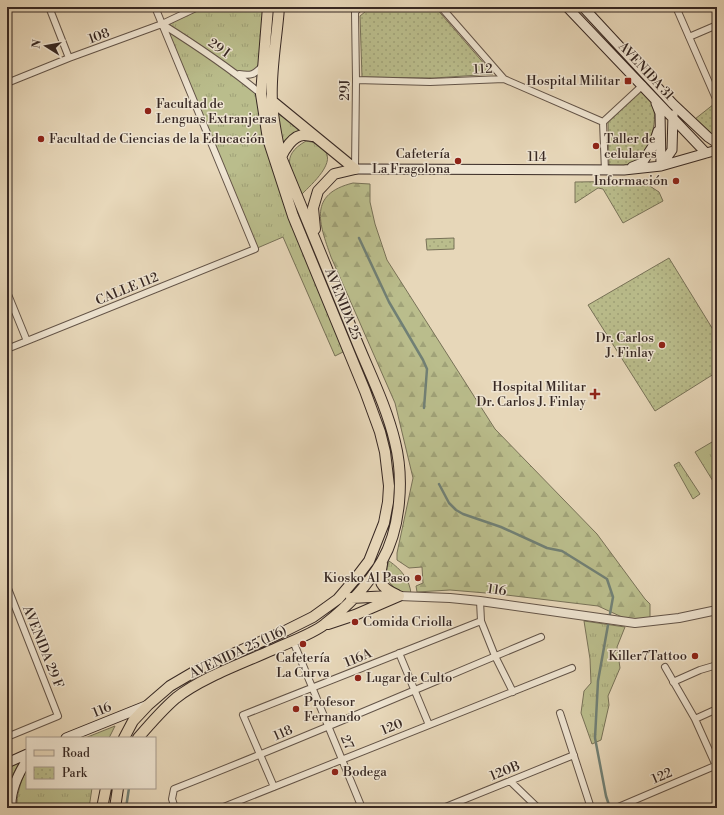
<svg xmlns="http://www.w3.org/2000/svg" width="724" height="815" viewBox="0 0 724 815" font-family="'Libre Bodoni',serif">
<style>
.grass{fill:url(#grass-tufts);stroke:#787258}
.forest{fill:url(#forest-firs);stroke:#787258}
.park{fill:url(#park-dots);stroke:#787258}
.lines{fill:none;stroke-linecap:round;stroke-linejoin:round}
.stream{stroke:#718075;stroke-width:2.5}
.minor-casing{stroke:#635448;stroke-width:8}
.tertiary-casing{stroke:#635448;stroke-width:10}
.secondary-casing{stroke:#372823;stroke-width:11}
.primary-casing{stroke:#372823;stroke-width:12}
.minor{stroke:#efe5d2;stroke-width:6}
.tertiary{stroke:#efe5d2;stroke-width:8}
.secondary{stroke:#efe5d2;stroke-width:9}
.primary{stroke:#e7d7b9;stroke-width:10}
.poi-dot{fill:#8f2418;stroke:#efe5d2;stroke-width:1.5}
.labels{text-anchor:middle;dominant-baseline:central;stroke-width:3;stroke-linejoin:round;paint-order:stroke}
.street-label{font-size:13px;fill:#372823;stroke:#efe5d2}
.poi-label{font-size:13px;fill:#372823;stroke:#efe5d2;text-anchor:end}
</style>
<defs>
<pattern id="grass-tufts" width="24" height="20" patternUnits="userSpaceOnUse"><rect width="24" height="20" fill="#babd8c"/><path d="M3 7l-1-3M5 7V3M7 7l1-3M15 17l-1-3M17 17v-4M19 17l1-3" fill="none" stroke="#a0a278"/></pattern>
<pattern id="forest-firs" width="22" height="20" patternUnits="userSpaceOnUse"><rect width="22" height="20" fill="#babd8c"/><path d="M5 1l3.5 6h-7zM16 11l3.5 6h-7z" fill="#a0a278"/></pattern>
<pattern id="park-dots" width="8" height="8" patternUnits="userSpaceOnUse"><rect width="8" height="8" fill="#babd8c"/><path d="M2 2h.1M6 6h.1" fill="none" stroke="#a0a278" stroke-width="1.8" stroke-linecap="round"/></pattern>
</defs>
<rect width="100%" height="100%" fill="#e7d7b9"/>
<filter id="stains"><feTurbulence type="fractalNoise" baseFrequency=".005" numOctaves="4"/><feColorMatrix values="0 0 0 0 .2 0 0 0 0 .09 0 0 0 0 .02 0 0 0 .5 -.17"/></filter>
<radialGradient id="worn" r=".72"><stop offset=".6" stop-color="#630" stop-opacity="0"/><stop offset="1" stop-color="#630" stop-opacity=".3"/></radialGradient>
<path class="grass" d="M198,7H268L258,71L238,74L261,94L268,139L347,350L335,356L283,237L255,249L162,24Z
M277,109L302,130L284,146L280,131Z
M306,141C314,142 317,144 323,149C338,161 312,184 302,194C292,171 278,157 306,141Z
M712,442L717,449L713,454L717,461V485L716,486L695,452Z
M679,462L700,494L693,499L674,465Z
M389,561C401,569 410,580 411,594C393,592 382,580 389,561Z
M584,621L625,627L617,647L620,668L608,696L609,705L601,740L592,744L581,713L584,691L591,683L590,659Z
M115,726L109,738H85Z
M19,763L11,778L7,799V768Z
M27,770V788H92L89,808H17C16,797 21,779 27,770Z"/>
<path class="forest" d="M353,183L370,184V202L375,224L387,260L495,429L597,534L645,599L650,604V618L635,623L598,606L498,594L450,590L417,592L416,586L423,583L422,567L409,568L397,560V553L413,478L395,403L331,257C319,223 308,194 353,183Z"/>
<path class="park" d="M371,7H435L493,74L434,78L362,77L360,16Z
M641,91C645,94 650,98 652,102C660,122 648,161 625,166C620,167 614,166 609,165L608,122Z
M714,104L717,110V134C708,137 701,125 695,119Z
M642,181L659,192L663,201L623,223L603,189L598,188L575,203V182Z
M454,238V249L427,250L426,239Z
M669,258L717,336V372L655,411L588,305Z"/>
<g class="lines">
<path class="stream" d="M359,238L389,302L423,360L427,369L424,408
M439,484L449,503L456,510L463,514L501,527L547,548L562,551L607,579L613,597L598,681L595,738L606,796L610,808
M126,808L129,788"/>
<defs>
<path id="minor" d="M49,7L69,58
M441,7L504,79
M676,7L717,101
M162,24C197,46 230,68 261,94
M689,37L717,25
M239,74C251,76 255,75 263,65
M356,80L430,82L504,79L603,122
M7,83L69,58L162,24L198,7
M355,169L356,80L355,12L360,7
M605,171L603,122L643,85
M7,292L27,341
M7,349L255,249L155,7
M7,586L58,716L7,737
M480,601L481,621L495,656L513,692
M293,641L362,808
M399,653L429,725
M665,667L695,719L717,768
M673,682L700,670L717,665
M560,713L591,808
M695,719L717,709
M510,781L538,808
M274,787L243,715L481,621
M175,808L172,799L174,789C297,741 419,688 541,637
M221,808L572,668
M443,808L574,755
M616,808L717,765"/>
<path id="tertiary" d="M399,596L450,598L480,601L635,623L679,618L717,610"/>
<path id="secondary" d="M567,7L706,153
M583,7L673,104L708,137L717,143
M656,103L660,113L661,166
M661,166L672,150L673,115
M632,167L642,163L653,146L658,131
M355,169L624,170L661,166L717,150
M66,738L148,705
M7,763L27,754
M11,808C10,791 18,774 27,760"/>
<path id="primary" d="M272,101L355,169
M280,159C284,150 293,135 304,135C307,135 311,136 314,136
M315,229L313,208L318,191L334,174L355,169
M382,564C378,583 380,587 397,595
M351,598L391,596
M328,624L355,615L399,596
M124,738L133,721L148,705L170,686L199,669L285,631L313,617L338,599L356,578L369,561L384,523L388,502L389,486L385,452L380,432L365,391L293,216L268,139L261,94L268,7
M138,738C150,724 162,710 176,698C201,678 243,663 272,650C287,643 313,634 325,624C347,607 368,585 382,561C401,528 404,478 395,442C386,404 367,368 353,332C329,273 305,215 281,157C277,139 273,121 272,102C270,72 277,38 279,7
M102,808L106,788
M115,808L118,788"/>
</defs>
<use href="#minor" class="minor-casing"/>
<use href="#tertiary" class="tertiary-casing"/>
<use href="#secondary" class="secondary-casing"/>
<use href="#primary" class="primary-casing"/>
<use href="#minor" class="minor"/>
<use href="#tertiary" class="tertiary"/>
<use href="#secondary" class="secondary"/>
<use href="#primary" class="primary"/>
</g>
<g class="poi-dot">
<rect x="624" y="77" width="8" height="8" rx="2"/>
<circle cx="148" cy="111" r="4"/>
<circle cx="41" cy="139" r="4"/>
<circle cx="596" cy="146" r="4"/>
<circle cx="458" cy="161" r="4"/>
<circle cx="676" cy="181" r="4"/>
<circle cx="662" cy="345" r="4"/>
<path d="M593 388h4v4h4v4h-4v4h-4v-4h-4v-4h4z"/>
<circle cx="418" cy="578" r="4"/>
<circle cx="355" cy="622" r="4"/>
<circle cx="303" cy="644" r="4"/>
<circle cx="695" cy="656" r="4"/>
<circle cx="358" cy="678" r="4"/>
<circle cx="296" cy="709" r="4"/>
<circle cx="335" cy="772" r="4"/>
</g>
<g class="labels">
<g class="street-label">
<text transform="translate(99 36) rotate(-20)">108</text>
<text transform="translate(219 48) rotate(35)">29 I</text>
<text transform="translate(483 69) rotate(-3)">112</text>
<text transform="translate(646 71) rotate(47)">AVENIDA 31</text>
<text transform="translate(345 90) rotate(-90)">29J</text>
<text x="537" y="157">114</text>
<text transform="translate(127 289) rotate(-22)">CALLE 112</text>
<text transform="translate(343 304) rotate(68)">AVENIDA 25</text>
<text transform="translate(497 590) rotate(8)">116</text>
<text transform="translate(43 647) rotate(68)">AVENIDA 29 F</text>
<text transform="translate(238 652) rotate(-25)">AVENIDA 25 (116)</text>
<text transform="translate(358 658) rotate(-22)">116A</text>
<text transform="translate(102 710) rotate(-22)">116</text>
<text transform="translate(392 727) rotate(-22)">120</text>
<text transform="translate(283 733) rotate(-24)">118</text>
<text transform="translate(347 742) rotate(67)">27</text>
<text transform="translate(505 771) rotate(-22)">120B</text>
<text transform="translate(662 776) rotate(-23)">122</text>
</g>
<g class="poi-label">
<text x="620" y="81">Hospital Militar</text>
<text x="156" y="104" text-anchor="start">Facultad de<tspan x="156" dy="15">Lenguas Extranjeras</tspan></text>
<text x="49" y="139" text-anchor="start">Facultad de Ciencias de la Educación</text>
<text x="604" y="139" text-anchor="start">Taller de<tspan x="604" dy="15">celulares</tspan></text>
<text x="450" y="154">Cafetería<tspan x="450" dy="15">La Fragolona</tspan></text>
<text x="668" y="181">Información</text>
<text x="654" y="338">Dr. Carlos<tspan x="654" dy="15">J. Finlay</tspan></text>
<text x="586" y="387">Hospital Militar<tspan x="586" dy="15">Dr. Carlos J. Finlay</tspan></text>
<text x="410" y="578">Kiosko Al Paso</text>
<text x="363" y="622" text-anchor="start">Comida Criolla</text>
<text x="687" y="656">Killer7Tattoo</text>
<text x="303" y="658" text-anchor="middle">Cafetería<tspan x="303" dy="15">La Curva</tspan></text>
<text x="366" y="678" text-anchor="start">Lugar de Culto</text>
<text x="304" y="702" text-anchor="start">Profesor<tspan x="304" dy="15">Fernando</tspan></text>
<text x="343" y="772" text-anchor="start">Bodega</text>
</g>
</g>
<rect width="724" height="815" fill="none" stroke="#e7d7b9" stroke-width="24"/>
<rect x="8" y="8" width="708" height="799" fill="none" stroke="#372823" stroke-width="2"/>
<rect x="12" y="12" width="700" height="791" fill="none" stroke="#372823"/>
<rect x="26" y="737" width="130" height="52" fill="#efe5d2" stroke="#a5998c"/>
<rect x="34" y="750" width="20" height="6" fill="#e7d7b9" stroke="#a5998c"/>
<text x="62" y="757" font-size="12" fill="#372823">Road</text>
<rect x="34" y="767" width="20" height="12" fill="url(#park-dots)" stroke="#a5998c"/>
<text x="62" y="777" font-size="12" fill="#372823">Park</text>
<g transform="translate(46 46) rotate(281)" stroke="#efe5d2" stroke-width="3" paint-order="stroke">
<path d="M0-3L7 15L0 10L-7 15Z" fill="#372823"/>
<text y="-6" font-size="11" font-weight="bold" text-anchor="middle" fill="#372823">N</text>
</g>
<rect width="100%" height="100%" filter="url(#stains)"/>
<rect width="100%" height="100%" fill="url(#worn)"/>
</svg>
